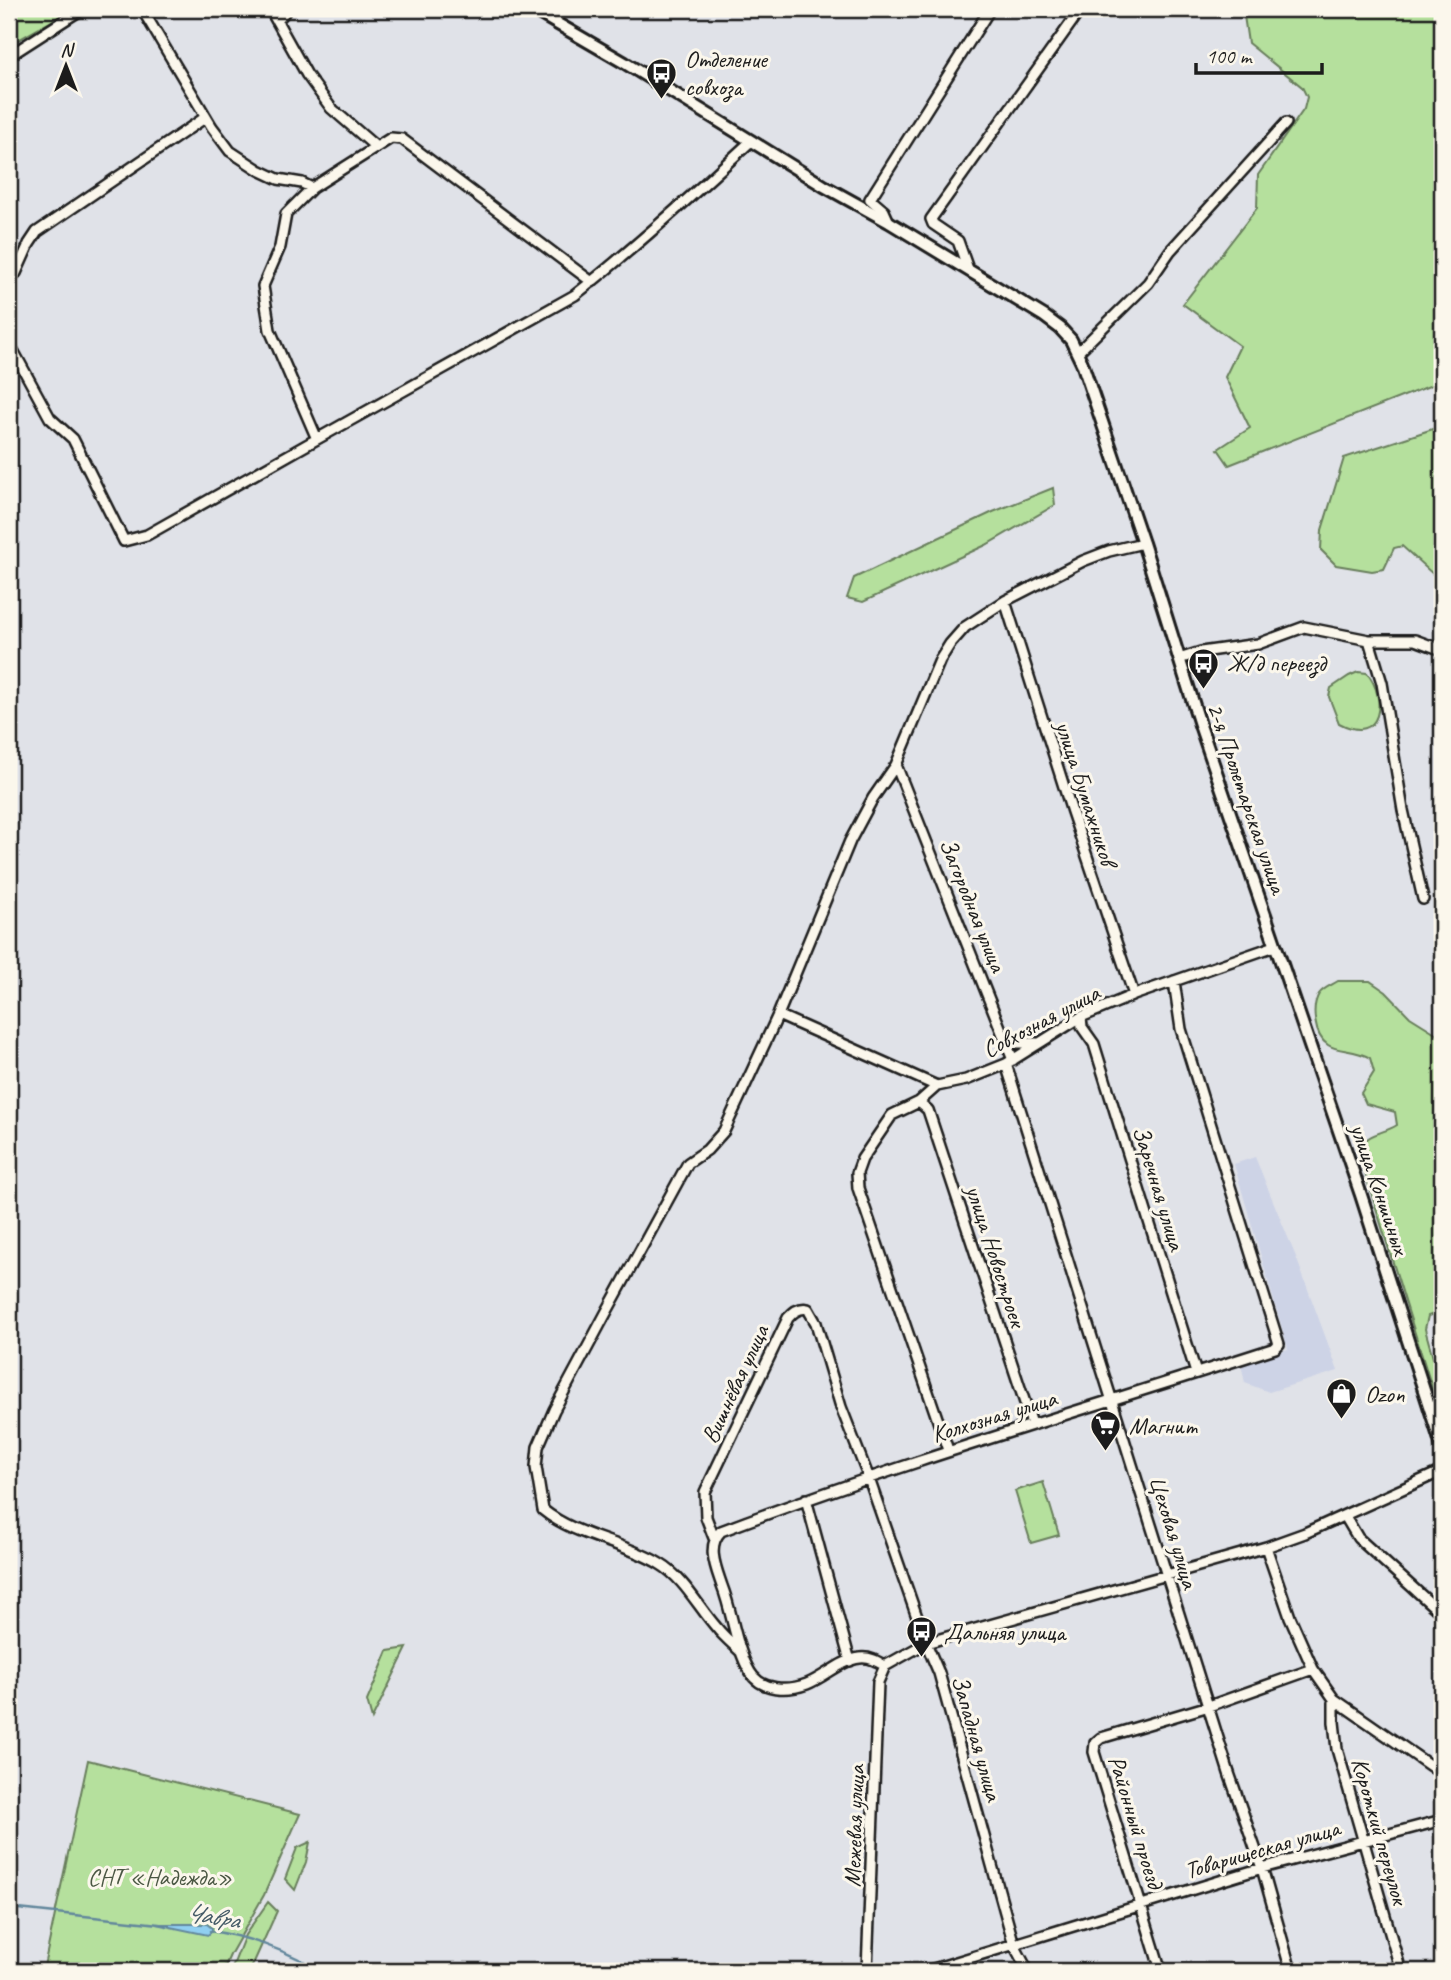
<svg xmlns="http://www.w3.org/2000/svg" width="1451" height="1980" viewBox="0 0 1451 1980" font-family="Caveat,sans-serif">
<style>
.built{fill:#cdd3e6}
.green{fill:#b5e09d;stroke:#687e5c;stroke-width:2}
.water{fill:#90cff1;stroke:#62879c;stroke-width:2}
.lines{fill:none;stroke-linecap:round;stroke-linejoin:round}
.stream{stroke:#62879c;stroke-width:2.5}
.minor-casing{stroke:#1c1c1c;stroke-width:14}
.major-casing{stroke:#1c1c1c;stroke-width:16}
.minor{stroke:#fbf7ec;stroke-width:9}
.major{stroke:#fbf7ec;stroke-width:10}
.labels{text-anchor:middle;dominant-baseline:central;stroke-width:6;stroke-linejoin:round;paint-order:stroke}
.poi-label{font-size:24px;fill:#1c1c1c;stroke:#fbf7ec;text-anchor:start}
.street-label{font-size:24px;fill:#1c1c1c;stroke:#fbf7ec}
.park-label{font-size:24px;fill:#4a5743;stroke:#fbf7ec}
.water-label{font-size:26px;font-style:italic;fill:#455b67;stroke:#fbf7ec}
</style>
<rect width="100%" height="100%" fill="#e0e2e8"/>
<filter id="ink" filterUnits="userSpaceOnUse"><feTurbulence type="fractalNoise" baseFrequency=".0143" numOctaves="2"/><feDisplacementMap in="SourceGraphic" scale="14" xChannelSelector="R" yChannelSelector="G"/><feConvolveMatrix kernelMatrix="1 2 1 2 8 2 1 2 1" color-interpolation-filters="sRGB"/></filter>
<g filter="url(#ink)">
<path class="built" d="M1255,1157L1296,1257L1338,1371L1269,1392L1245,1383L1241,1364L1288,1349L1234,1164Z"/>
<path class="green" d="M9,9H73L9,45Z
M1243,9H1442V381L1229,465L1218,449L1250,428L1225,377L1240,346L1183,304L1257,208L1258,175L1304,109L1307,97L1302,87L1248,43Z
M1442,426V575L1435,576L1402,546L1394,548L1384,569L1372,571L1336,565L1321,550L1322,530L1344,458Z
M1053,488L1055,505L986,545L863,602L847,598L854,578L993,512Z
M1358,672L1367,673C1387,697 1383,746 1339,723L1329,697L1331,688L1349,676Z
M1338,981H1370L1386,992L1410,1017L1442,1037V1314L1437,1313L1428,1316L1425,1329L1442,1390V1420L1362,1163L1360,1147C1369,1132 1383,1134 1397,1125L1395,1112L1366,1104L1361,1093L1374,1072L1370,1058C1355,1049 1339,1052 1328,1045C1314,1036 1311,1007 1319,994C1323,988 1332,985 1338,981Z
M1043,1482L1059,1535L1031,1543L1015,1491Z
M407,1648L372,1719L367,1701L388,1651Z
M88,1760L300,1814L264,1895L230,1955L223,1971H43Z
M310,1842L306,1862L295,1890L285,1879L297,1848Z
M268,1902L277,1911L250,1971H231L245,1935Z"/>
<path class="water" d="M156,1924H207L212,1928V1931L208,1935Z"/>
<g class="lines">
<path class="stream" d="M9,1908L159,1924
M210,1931C248,1936 288,1952 322,1971"/>
<defs>
<path id="minor" d="M142,9L212,127L230,151L259,170L278,179L302,183L312,188
M270,9L307,75L331,108L376,147
M277,21L287,9
M555,22L561,9
M9,56L82,9
M889,222L884,211L870,199L990,9
M968,269L958,241L933,224L931,219L1081,9
M9,277L16,273L29,244L37,232L206,117
M592,282L402,139L391,138L312,188L286,214L280,247L263,286L270,330L317,439L575,295C636,247 693,195 750,142
M9,343L50,418L73,439L124,541L147,535L317,439
M1078,352L1148,283L1170,251L1286,123
M1005,601L1072,812L1134,995
M1369,640L1382,683L1403,810L1423,899
M1179,659L1201,652L1258,644L1304,627L1369,640H1415L1442,650
M896,765L1013,1060
M778,1015L937,1086
M1081,1017L1082,1027L1094,1044L1196,1373
M1005,1040L1014,1043H1037
M1006,1064L1229,1773L1262,1868L1291,1971
M919,1102L928,1110L1032,1424
M948,1450L858,1188L857,1173L862,1159L892,1115L919,1102L937,1086L966,1080L1006,1064L1081,1017L1134,995L1275,946
M806,1499L850,1661
M1345,1516L1358,1538L1442,1614
M714,1538L706,1517L705,1492L788,1318C793,1312 800,1307 808,1309L816,1323L841,1407L868,1476L926,1643L939,1673L1014,1945L1028,1971
M1266,1547L1290,1617L1313,1669L1334,1699L1442,1774
M740,1651C733,1644 724,1637 717,1628C699,1608 684,1578 660,1564C624,1542 576,1537 543,1510L536,1467L538,1447L554,1410L606,1313L688,1163L707,1150L724,1131L778,1015L850,841L873,798L896,765L940,660L950,644L965,627L1005,601L1083,561L1109,551L1143,543
M885,1666C877,1661 870,1657 860,1658C841,1660 825,1677 807,1684C788,1691 761,1691 750,1672C735,1646 733,1614 722,1586C716,1568 706,1546 721,1531C903,1462 1090,1408 1275,1348L1279,1344L1181,1029L1174,981
M1334,1699V1722L1337,1749L1401,1971
M1432,1765L1442,1755
M867,1971L878,1682L885,1666L926,1643L1266,1547L1305,1533L1442,1471
M927,1971L1262,1868L1442,1820
M1161,1971L1094,1752L1095,1743L1101,1738L1209,1706L1313,1669"/>
<path id="major" d="M532,9L625,63L824,186L889,222L1044,316L1060,328L1071,340L1082,363L1143,543L1201,728L1361,1195L1442,1446"/>
</defs>
<use href="#minor" class="minor-casing"/>
<use href="#major" class="major-casing"/>
<use href="#minor" class="minor"/>
<use href="#major" class="major"/>
</g>
</g>
<defs>
<symbol id="bus-pin" viewBox="-11 -11 22 30"><path d="M0 17L-7.5 6A9.5 9.5 0 1 1 7.5 6Z" fill="#1c1c1c" stroke="#fbf7ec"/><path d="M-5-6H5V4H4V6H2V4H-2V6H-4V4H-5ZM-3.5-4V0h7V-4ZM-3.5 1.2v1.5H-2V1.2ZM2 1.2v1.5H3.5V1.2Z" fill="#fff"/></symbol>
<symbol id="shop-pin" viewBox="-11 -11 22 30"><path d="M0 17L-7.5 6A9.5 9.5 0 1 1 7.5 6Z" fill="#1c1c1c" stroke="#fbf7ec"/><path d="M-5-2.5h2.3a2.7 3.5 0 0 1 5.4 0H5L5.5 6h-11ZM-1.5-2.5h3a1.5 2.3 0 0 0-3 0Z" fill="#fff"/></symbol>
<symbol id="supermarket-pin" viewBox="-11 -11 22 30"><path d="M0 17L-7.5 6A9.5 9.5 0 1 1 7.5 6Z" fill="#1c1c1c" stroke="#fbf7ec"/><path d="M-6-5.5h2.5l.6 2H6L4.5 2H-2.5L-4.4-4H-6ZM-1.5 3.2a1.3 1.3 0 1 0 .1 0ZM3 3.2a1.3 1.3 0 1 0 .1 0Z" fill="#fff"/></symbol>
</defs>
<g fill-rule="evenodd">
<use href="#bus-pin" x="644" y="56" width="35" height="47"/>
<use href="#bus-pin" x="1186" y="646" width="35" height="47"/>
<use href="#shop-pin" x="1324" y="1376" width="35" height="47"/>
<use href="#supermarket-pin" x="1088" y="1408" width="35" height="47"/>
<use href="#bus-pin" x="904" y="1614" width="35" height="47"/>
</g>
<g class="labels">
<g class="poi-label">
<text x="685" y="59">Отделение<tspan x="685" dy="28">совхоза</tspan></text>
<text x="1227" y="663">Ж/д переезд</text>
<text x="1365" y="1394">Ozon</text>
<text x="1129" y="1426">Магнит</text>
<text x="944" y="1632">Дальняя улица</text>
</g>
<g class="street-label">
<text transform="translate(1086 793) rotate(72)">улица Бумажников</text>
<text transform="translate(1247 798) rotate(71)">2-я Пролетарская улица</text>
<text transform="translate(973 905) rotate(68)">Загородная улица</text>
<text transform="translate(1041 1021) rotate(-28)">Совхозная улица</text>
<text transform="translate(1159 1188) rotate(73)">Заречная улица</text>
<text transform="translate(1380 1189) rotate(71)">улица Коншиных</text>
<text transform="translate(996 1256) rotate(72)">улица Новостроек</text>
<text transform="translate(735 1384) rotate(-65)">Вишнёвая улица</text>
<text transform="translate(994 1416) rotate(-17)">Колхозная улица</text>
<text transform="translate(1174 1532) rotate(73)">Цеховая улица</text>
<text transform="translate(977 1738) rotate(74)">Западная улица</text>
<text transform="translate(1136 1822) rotate(73)">Районный проезд</text>
<text transform="translate(854 1826) rotate(-88)">Межевая улица</text>
<text transform="translate(1380 1831) rotate(74)">Короткий переулок</text>
<text transform="translate(1262 1849) rotate(-16)">Товарищеская улица</text>
</g>
<g class="park-label">
<text x="160" y="1877">СНТ «Надежда»</text>
</g>
<g class="water-label">
<text transform="translate(213 1916) rotate(9)">Чавра</text>
</g>
</g>
<rect width="1451" height="1980" fill="none" stroke="#fbf7ec" stroke-width="35"/>
<rect x="18" y="18" width="1416" height="1945" fill="none" stroke="#1c1c1c" stroke-width="2.5" filter="url(#ink)"/>
<g transform="translate(66 66)" stroke="#fbf7ec" stroke-width="5" paint-order="stroke">
<path d="M0-5L12 26L0 18L-12 26Z" fill="#1c1c1c"/>
<text y="-10" font-size="19" font-weight="bold" text-anchor="middle" fill="#1c1c1c">N</text>
</g>
<path d="M1196 63v10h126v-10" fill="none" stroke="#1c1c1c" stroke-width="3.5"/>
<text x="1206" y="63" font-size="21" fill="#1c1c1c" stroke="#fbf7ec" stroke-width="5" paint-order="stroke">100 m</text>
</svg>
